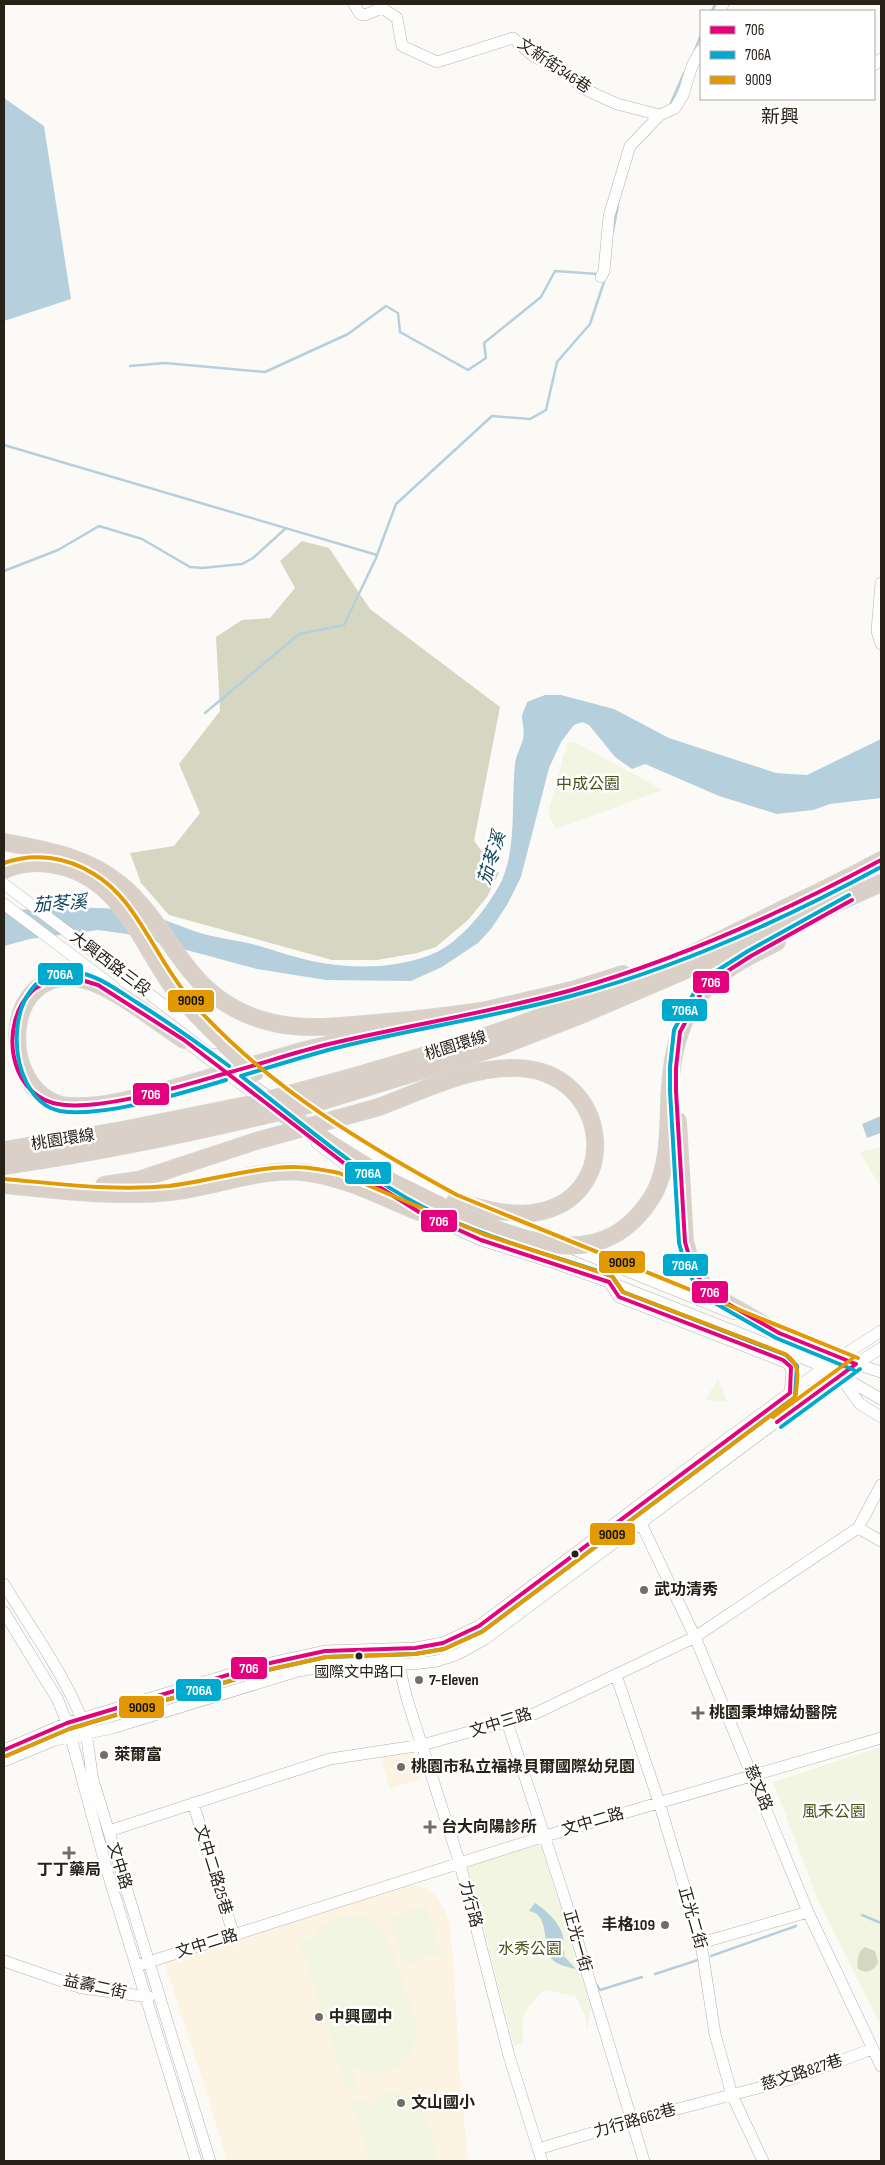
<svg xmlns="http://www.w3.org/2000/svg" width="885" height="2165" viewBox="0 0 885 2165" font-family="'Sofia Sans Condensed','Noto Sans TC',sans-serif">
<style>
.built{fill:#fdf3e2}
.green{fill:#f3f5e3}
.forest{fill:#d5d7c2}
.water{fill:#b5d0dc}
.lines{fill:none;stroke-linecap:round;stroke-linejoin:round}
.stream{stroke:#b5d0dc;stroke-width:2.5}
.minor-casing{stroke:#b7b3ac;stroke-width:12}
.highway-casing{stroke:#d7d6d2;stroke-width:18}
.minor{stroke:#fffefe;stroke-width:11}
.highway{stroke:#dbd0c7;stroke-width:16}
.highway-bridge-casing{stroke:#d7d6d2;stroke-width:18;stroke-linecap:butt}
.highway-bridge{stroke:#dbd0c7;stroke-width:16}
.bus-1-casing{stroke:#fff;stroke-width:8}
.bus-2-casing{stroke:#fff;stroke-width:8}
.bus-3-casing{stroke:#fff;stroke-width:8}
.bus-1{stroke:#e5007d;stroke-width:4}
.bus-2{stroke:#00a9ce;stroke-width:4}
.bus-3{stroke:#e29902;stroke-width:4}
.bus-dot{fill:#272217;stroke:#fff;stroke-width:2}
.poi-dot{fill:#726e65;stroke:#fff;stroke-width:2}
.labels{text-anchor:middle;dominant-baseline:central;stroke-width:5;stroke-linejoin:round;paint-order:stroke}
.bus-label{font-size:15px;fill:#272217;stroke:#fff}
.street-label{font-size:16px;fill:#272217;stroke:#fff}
.park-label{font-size:16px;fill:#4b5117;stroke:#fff}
.poi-label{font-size:16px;font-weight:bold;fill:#272217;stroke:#fff;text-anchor:start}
.water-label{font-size:18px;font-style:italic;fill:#10465a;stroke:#fff}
.quarter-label{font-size:19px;fill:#272217;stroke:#fff}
.line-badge{stroke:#fff;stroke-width:2}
.badge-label{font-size:14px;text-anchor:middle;font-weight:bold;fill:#fff}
.pale-badge-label{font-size:14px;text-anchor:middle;font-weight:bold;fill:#111}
</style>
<rect width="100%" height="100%" fill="#fcfaf7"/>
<path class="built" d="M413,1751L421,1779L390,1789L380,1755Z
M414,1885L428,1889L435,1895L449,1918L454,1970L459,2065L468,2161H227L199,2068L164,1962L404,1886Z"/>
<path class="green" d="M575,742L663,790L556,829L548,813L567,743Z
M881,1147V1188L860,1152Z
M718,1379L727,1402L705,1400Z
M881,1747V2026L819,1903L773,1782Z
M541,1844L591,2008L587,2031L585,2015L575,1996L544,1990C524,2011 521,2012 523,2042L514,2046L467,1866Z
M426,1905L442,1953L404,1965L389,1917Z
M345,1915C355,1915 365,1916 374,1922C379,1926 386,1933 389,1940C394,1951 397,1964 401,1976C406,1992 416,2011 416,2027C418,2065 383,2083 351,2067L357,2086L347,2090L299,1940L309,1937L311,1942C316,1927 330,1918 345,1915Z
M393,2092C427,2094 431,2136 439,2161H370L352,2103L365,2098L368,2108L379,2096Z"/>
<path class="forest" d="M302,541L329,548L370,609L500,707L474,841L499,873L487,897L468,920L436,947L417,953L377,960H332L169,915L141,883L130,853L174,846L200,813L179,764L220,711L216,637L242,620L270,618L295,588L280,561Z
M865,1947L875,1951L878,1962C874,1971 867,1974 858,1969C857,1961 857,1952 865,1947Z"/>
<path class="water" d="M4,98L44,126L71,299L4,321Z
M545,695H561L614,709L669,738L776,773L807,775L881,739V798L830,804L813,810L777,814L719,796L645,764L632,769L615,757L589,725L582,722L574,725L561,742L549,768L521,877L507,905L491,929L478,943L442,967L411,981L326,980L257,969L127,934L98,930L30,939L4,946V910C49,909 98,904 143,913C163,918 181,927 200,933C217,938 235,940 252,944C278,951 303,961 329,964C363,969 406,967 437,952C464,938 489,906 502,880C517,846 511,800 515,764C516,755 521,747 523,739C525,731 522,723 522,716C523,711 526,706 527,702Z
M881,1116V1133L867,1138L862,1124Z
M535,1903C549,1912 569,1931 562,1948L565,1954L563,1955L576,1969C568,1967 556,1965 551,1958C542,1945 550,1914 529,1911Z"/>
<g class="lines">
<path class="stream" d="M712,11L715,4
M695,50L701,35
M670,105L684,73
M613,231L618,205
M130,366L165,363L265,372L348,334L386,306L398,313L400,332L468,370L486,358L484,343L541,297L555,271L598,274
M4,445L377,555L396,504L492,416L530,419L546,410L557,362L590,324L605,279
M4,571L58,550L99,526L142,539L190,567L202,568L242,564L253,558L285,529
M205,713L299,634L344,625L377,556
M862,1915L881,1923
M711,1956L796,1926
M655,1974L698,1960
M596,1984L600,1990L642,1977"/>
<defs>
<path id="minor" d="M354,4L360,14L365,15L382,8L397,18L402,46L437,62L513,38L533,56L570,75L582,88L617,104L660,115L675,108L683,95L692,66L701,50
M720,11L723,4
M874,65L881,59
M601,277L604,271L609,216L630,146L660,115
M881,583L877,631L881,644
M4,884L214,1043
M4,904L114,987
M179,1036L267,1104
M251,1070L368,1153L460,1204
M317,1143L354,1171L388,1193
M414,1209L481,1240L555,1263L609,1282L825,1367L881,1399
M487,1215L535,1234
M568,1247L734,1314
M609,1282L619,1297L788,1363L792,1371L790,1393
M772,1330L856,1364L881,1372
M841,1378L860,1404L881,1417
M638,1517L695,1637L808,1912L881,2066
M858,1528L881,1541
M4,1584C29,1626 65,1675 82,1720C89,1738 89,1760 93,1780L210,2161
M4,1612L58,1700L67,1723L108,1874L196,2161
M397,1657L407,1699L460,1864L509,2056L542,2161
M616,1675L659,1802L701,1943L715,2034L732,2095L763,2161
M507,1722L564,1896L644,2161
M4,1750L67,1723L261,1665L325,1651L415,1648L443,1643L479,1626L700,1459L825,1367L881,1331
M4,1761L55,1740L112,1728L298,1671L341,1664H412L437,1661L458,1654L485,1639L839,1375L881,1348
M193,1803L234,1936
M109,1831L330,1759L422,1745L534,1714L695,1637L858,1528L881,1485
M701,1943L808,1912
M4,1961L82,1988L149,1997
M136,1966L545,1836L881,1738
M538,2149L632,2121L792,2079L872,2049"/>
<path id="highway" d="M4,842C45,850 86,856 120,884C176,931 184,999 266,1021C297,1030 332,1027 364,1024C406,1021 447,1016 488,1010
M4,870C22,862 41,861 60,866C126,881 144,954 183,1001C205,1027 231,1050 256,1073
M478,1012L572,990L623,974
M305,1050L388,1031
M181,1086C149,1095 94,1111 62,1105C0,1090 0,970 76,978C109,982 156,1022 184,1040
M304,1090C397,1065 490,1037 581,1002C648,977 712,944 777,912C812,895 847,879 881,860
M320,1102L499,1047L586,1013L756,940L881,883
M271,1106L392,1181L451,1210
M379,1107C422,1091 470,1066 517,1068C611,1071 625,1200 533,1213C506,1216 480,1208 454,1201
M678,1121L685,1242L693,1269L706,1289L716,1297L779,1333
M4,1150L122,1130L256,1103
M4,1166C94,1153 183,1135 271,1114
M4,1185C60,1190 114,1198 170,1192C216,1187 263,1166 309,1173C347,1178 384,1198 419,1212
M104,1185L138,1180L256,1141
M655,1192C668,1165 668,1137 669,1107C670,1062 677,1014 712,982C730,965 755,953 777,942"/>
</defs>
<use href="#minor" class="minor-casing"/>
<use href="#highway" class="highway-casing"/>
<use href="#minor" class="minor"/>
<use href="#highway" class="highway"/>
<defs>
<path id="highway-bridge" d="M181,1086L305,1050
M256,1103L304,1090
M271,1114L320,1102
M256,1141L379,1107
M451,1210C523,1241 605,1279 655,1192"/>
</defs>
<use href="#highway-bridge" class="highway-bridge-casing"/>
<use href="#highway-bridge" class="highway-bridge"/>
<defs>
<path id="bus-1" d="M852,900L751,956L712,981L700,995L680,1032L676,1068V1091L685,1242L693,1269L706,1289L716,1297L779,1333L856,1364
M65,978L78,979L98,985L184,1040L227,1073C185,1085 94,1114 53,1103C8,1090 0,1024 31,992C40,983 53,981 65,978Z
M227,1073C261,1064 295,1052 329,1044C410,1025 492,1012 572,990C680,959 782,913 881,860
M777,1422L856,1364
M4,1750L67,1723L261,1665L325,1651L415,1648L443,1643L479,1626L790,1393L791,1367L783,1360L619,1297L609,1282L481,1240L419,1212L354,1171L227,1073"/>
<path id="bus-2" d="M849,895L748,951L707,977L695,991L674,1030L670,1067V1091L679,1243L687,1271L701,1292L713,1302L776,1338L854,1370
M226,1080C182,1093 104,1118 60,1111C0,1098 0,963 75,972C98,975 117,990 136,1002C168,1022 198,1043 229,1066
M781,1427L860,1369
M6,1756L69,1729L263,1671L326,1657L415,1654L444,1649L483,1631L795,1397L797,1366L786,1355L623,1292L612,1276C549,1254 483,1238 423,1207C359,1174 298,1120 241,1076C270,1067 299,1058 328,1050C408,1029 491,1018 571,996C680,967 783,920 881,867"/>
<path id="bus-3" d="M4,863C34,852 67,857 94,874C124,892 140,923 158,952C171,974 185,995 202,1013C274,1090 365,1145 457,1195L858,1358
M5,1179C59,1184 114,1191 169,1186C211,1181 252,1167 294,1167C309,1167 324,1170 339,1173L483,1234L612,1276L623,1292L785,1354C802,1366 797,1375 796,1394L794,1398L482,1632L444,1649L415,1654L326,1657L263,1671L69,1729L6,1756
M773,1417L852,1359"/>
</defs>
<use href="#bus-1" class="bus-1-casing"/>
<use href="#bus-2" class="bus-2-casing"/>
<use href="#bus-3" class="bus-3-casing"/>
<use href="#bus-1" class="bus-1"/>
<use href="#bus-2" class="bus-2"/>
<use href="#bus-3" class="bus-3"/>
</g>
<g class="bus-dot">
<circle cx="575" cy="1554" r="4.5"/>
<circle cx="359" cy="1656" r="4.5"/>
</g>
<g class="poi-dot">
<circle cx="644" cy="1590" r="5"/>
<circle cx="419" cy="1680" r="5"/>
<path d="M695.5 1705.5h5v5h5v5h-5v5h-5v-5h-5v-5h5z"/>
<circle cx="104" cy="1755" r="5"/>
<circle cx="401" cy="1767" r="5"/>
<path d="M427.5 1819.5h5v5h5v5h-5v5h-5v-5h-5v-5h5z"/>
<path d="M66.5 1845.5h5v5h5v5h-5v5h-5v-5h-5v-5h5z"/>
<circle cx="665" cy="1925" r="5"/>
<circle cx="319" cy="2017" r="5"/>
<circle cx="401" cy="2103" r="5"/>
</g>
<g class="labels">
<g class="bus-label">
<text x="359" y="1672">國際文中路口</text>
</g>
<g class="street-label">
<text transform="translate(554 66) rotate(34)">文新街346巷</text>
<text transform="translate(110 964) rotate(37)">大興西路三段</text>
<text transform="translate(456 1046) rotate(-17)">桃園環線</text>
<text transform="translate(63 1140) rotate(-9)">桃園環線</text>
<text transform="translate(501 1723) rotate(-17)">文中三路</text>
<text transform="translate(758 1788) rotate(68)">慈文路</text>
<text transform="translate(593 1822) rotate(-16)">文中二路</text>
<text transform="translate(119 1866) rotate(73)">文中路</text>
<text transform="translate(213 1870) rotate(73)">文中二路25巷</text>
<text transform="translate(470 1904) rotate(75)">力行路</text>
<text transform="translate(692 1918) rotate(74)">正光二街</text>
<text transform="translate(577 1941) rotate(74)">正光一街</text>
<text transform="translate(207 1944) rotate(-17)">文中二路</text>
<text transform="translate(95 1987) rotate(12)">益壽二街</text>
<text transform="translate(802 2073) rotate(-18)">慈文路827巷</text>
<text transform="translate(635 2121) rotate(-16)">力行路662巷</text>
</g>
<g class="park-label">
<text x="588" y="784">中成公園</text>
<text x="834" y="1812">風禾公園</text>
<text x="530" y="1949">水秀公園</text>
</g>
<g class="poi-label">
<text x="654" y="1590">武功清秀</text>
<text x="429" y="1680">7-Eleven</text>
<text x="709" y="1713">桃園秉坤婦幼醫院</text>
<text x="114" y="1755">萊爾富</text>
<text x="411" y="1767">桃園市私立福祿貝爾國際幼兒園</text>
<text x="441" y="1827">台大向陽診所</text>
<text x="69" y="1870" text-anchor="middle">丁丁藥局</text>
<text x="655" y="1925" text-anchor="end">丰格109</text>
<text x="329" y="2017">中興國中</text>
<text x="411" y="2103">文山國小</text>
</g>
<g class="water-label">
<text transform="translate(492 858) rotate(-73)">茄苳溪</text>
<text transform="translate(60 904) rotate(-4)">茄苳溪</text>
</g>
<g class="quarter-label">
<text x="780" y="117">新興</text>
</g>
</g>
<g class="line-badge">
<rect x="37" y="962" width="47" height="24" rx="5" fill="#00a9ce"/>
<rect x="692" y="970" width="38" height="24" rx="5" fill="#e5007d"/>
<rect x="167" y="989" width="48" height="24" rx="5" fill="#e29902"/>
<rect x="661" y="998" width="47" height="24" rx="5" fill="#00a9ce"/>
<rect x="132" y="1082" width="38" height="24" rx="5" fill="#e5007d"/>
<rect x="344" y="1161" width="48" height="24" rx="5" fill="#00a9ce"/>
<rect x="420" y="1209" width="38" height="24" rx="5" fill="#e5007d"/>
<rect x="598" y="1250" width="48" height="24" rx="5" fill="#e29902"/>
<rect x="662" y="1253" width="47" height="24" rx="5" fill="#00a9ce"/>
<rect x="691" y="1280" width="38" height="24" rx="5" fill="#e5007d"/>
<rect x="589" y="1522" width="47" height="24" rx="5" fill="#e29902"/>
<rect x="230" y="1656" width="38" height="24" rx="5" fill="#e5007d"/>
<rect x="175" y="1678" width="47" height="24" rx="5" fill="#00a9ce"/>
<rect x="118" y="1695" width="47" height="24" rx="5" fill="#e29902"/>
</g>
<g class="badge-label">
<text x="60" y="979">706A</text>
<text x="711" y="987">706</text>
<text x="685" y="1015">706A</text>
<text x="151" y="1099">706</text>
<text x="368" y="1178">706A</text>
<text x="439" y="1226">706</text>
<text x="685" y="1270">706A</text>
<text x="710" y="1297">706</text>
<text x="249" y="1673">706</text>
<text x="199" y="1695">706A</text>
</g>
<g class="pale-badge-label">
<text x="191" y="1005">9009</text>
<text x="622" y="1267">9009</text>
<text x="612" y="1539">9009</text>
<text x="142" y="1712">9009</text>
</g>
<rect width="885" height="2165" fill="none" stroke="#272217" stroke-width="10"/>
<rect x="700" y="10" width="175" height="90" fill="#ffffff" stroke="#a9a7a2"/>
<rect x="710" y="26" width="25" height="8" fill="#e5007d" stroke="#a9a7a2"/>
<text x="745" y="35" font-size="15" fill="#272217">706</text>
<rect x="710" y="51" width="25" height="8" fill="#00a9ce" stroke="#a9a7a2"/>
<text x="745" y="60" font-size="15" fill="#272217">706A</text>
<rect x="710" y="76" width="25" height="8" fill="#e29902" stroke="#a9a7a2"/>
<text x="745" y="85" font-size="15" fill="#272217">9009</text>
</svg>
